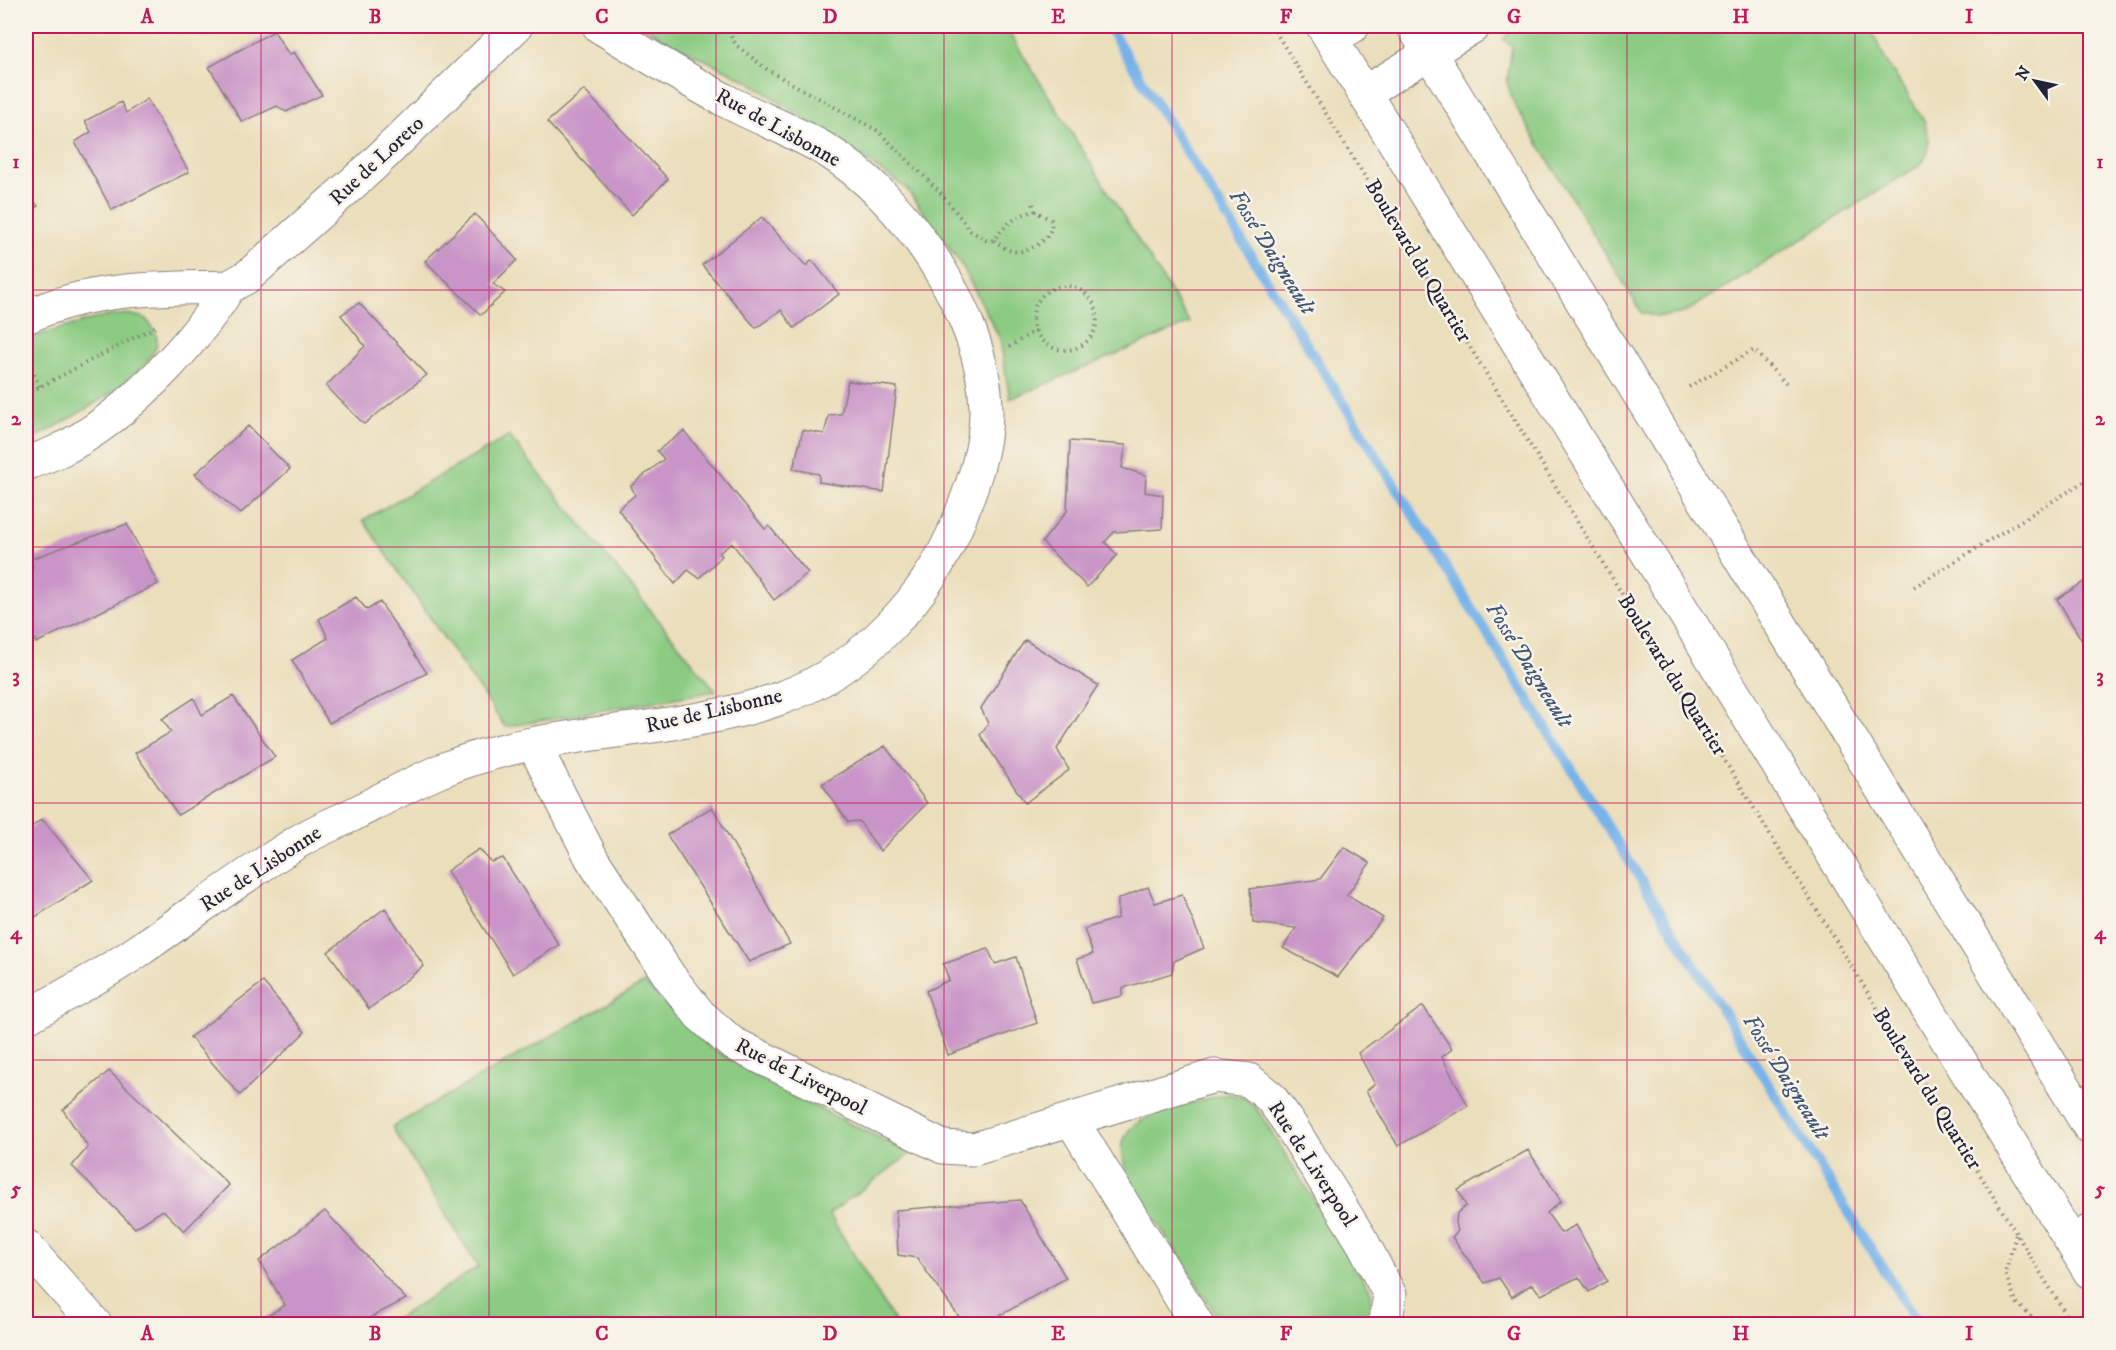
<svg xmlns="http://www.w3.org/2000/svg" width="2116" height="1350" viewBox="0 0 2116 1350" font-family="'IM FELL DW Pica',serif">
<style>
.green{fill:#8bcb82;stroke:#56765e;stroke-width:1.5}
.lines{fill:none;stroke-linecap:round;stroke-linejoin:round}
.stream{stroke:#77b3e9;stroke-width:10}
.building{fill:#c994c7}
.minor-casing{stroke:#86807b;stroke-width:35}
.tertiary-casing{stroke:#86807b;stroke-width:35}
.secondary-casing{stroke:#86807b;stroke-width:35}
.motorway-casing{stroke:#86807b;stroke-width:35}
.path{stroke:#86807b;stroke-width:4;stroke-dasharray:1.5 4.5;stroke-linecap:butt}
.minor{stroke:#fff;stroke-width:33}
.tertiary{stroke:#fff;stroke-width:33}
.secondary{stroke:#fff;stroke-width:33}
.motorway{stroke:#fff;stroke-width:33}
.grid{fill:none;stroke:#c2185b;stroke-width:1.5;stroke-opacity:0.55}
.labels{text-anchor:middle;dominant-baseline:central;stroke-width:5;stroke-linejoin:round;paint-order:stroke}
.street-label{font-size:21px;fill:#22223b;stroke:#f7f3e8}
.water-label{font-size:22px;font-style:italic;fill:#405578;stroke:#f7f3e8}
.neatline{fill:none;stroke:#c2185b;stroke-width:2}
.grid-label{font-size:20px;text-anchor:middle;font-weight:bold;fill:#c2185b}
</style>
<rect width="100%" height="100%" fill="#f7f3e8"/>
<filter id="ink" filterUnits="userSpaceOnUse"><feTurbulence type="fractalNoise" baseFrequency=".0167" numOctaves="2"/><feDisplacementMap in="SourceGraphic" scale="12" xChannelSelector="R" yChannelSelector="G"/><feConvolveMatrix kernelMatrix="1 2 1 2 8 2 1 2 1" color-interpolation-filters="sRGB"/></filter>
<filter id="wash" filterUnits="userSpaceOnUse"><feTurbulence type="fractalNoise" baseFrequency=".008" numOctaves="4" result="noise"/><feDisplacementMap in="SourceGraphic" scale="24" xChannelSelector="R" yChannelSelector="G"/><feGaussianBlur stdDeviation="1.35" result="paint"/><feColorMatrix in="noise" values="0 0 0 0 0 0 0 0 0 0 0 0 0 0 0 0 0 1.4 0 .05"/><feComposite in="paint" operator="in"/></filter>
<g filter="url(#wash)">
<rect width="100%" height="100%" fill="#ebdebb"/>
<path class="green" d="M643,26H1005L1190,323L1010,399L1000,339L962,266L906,188L750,82L669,42Z
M1514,26H1870L1886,61L1924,120L1929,140L1928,153L1920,165L1684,313C1668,316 1657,318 1642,313L1514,104L1507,82L1512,46L1503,40Z
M128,314L145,318C152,327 160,335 156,347C144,381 57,426 26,443V339L100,317Z
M509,436L716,691L505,727L363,520Z
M644,983L709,1047L789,1094L911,1153L829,1214L896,1324H388L478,1267L392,1127Z
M1228,1094L1242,1097L1255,1106L1371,1291V1314L1368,1324H1222L1129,1178C1110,1131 1133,1121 1174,1108C1192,1103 1210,1097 1228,1094Z"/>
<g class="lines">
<path class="stream" d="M1108,26L1918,1324"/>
</g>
<g id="blocks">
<path class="building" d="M274,31L289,55L294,52L322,95L286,112L277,106L242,122L209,67Z
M584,90L668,179L632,215L547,122Z
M147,99L189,172L112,210L75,142L91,132L85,121L121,102L126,113Z
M26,190L38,206L26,213Z
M475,214L517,260L493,284L505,292L481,315L425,261Z
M762,217L806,266L812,260L839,294L794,328L781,310L756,328L702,265Z
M359,303L427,375L364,424L326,386L365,346L341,315Z
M848,381L897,387L884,492L819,482V474L793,469L803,430L824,434L829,415L841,414Z
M248,426L290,469L240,514L195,474Z
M684,431L765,529L769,526L808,573L774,600L732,543L719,553L722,556L699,578L688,570L675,584L618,509L635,495L631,486L664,459L657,451Z
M1070,441L1126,445L1122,468L1146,475L1145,492L1163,495L1162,529L1114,532L1105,542L1117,555L1087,587L1042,542L1067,511Z
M127,524L158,584L36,643L26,623V574L33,568L31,559Z
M2090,578V654L2057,599Z
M356,597L367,610L380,602L427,673L329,723L292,660L328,638L319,619Z
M1025,640L1098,685L1057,749L1069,770L1025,803L980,735L988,724L981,708Z
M233,696L275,757L178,815L135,753L171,732L162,719L194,698L202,715Z
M885,746L927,803L880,851L859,821L848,822L822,784Z
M712,807L790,944L749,962L667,835Z
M42,819L93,880L26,923V831Z
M1344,847L1370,863L1347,895L1383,918L1338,977L1283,948L1296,928L1253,923L1250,889L1320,879Z
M479,849L491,862L503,858L559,945L513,974L447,871Z
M1148,887L1155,903L1182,895L1204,948L1174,961L1172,973L1123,988L1122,996L1091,1003L1077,959L1093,954L1084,929L1118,918V899Z
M385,908L424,966L369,1009L328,952Z
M988,949L995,964L1016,957L1037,1023L948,1055L926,991L949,980L943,964Z
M263,982L305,1032L240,1095L190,1037Z
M1423,1006L1452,1049L1442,1057L1468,1106L1398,1146L1366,1091L1375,1084L1358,1053Z
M109,1071L229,1185L184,1231L163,1210L135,1228L72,1166L88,1147L63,1110Z
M1528,1150L1561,1201L1547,1213L1561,1233L1576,1225L1607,1281L1589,1292L1579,1277L1541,1295L1532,1284L1512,1297L1499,1278L1485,1283L1452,1237L1458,1231L1456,1223L1457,1213L1466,1206L1458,1190Z
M1020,1200L1066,1278L985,1324H964L917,1258L898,1255L896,1210Z
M325,1211L406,1299L358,1324H255L285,1305L259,1261Z"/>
</g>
</g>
<g filter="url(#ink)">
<use href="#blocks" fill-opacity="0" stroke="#86807b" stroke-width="1.5"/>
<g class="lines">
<defs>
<path id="minor" d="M26,317C92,286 157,289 229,287L247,277L370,168L516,26
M26,464C37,459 49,456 60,450C123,420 193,345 229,287
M534,745L592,859L670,977L700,1015L732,1043L943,1147L974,1149L1214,1076L1249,1080L1270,1097L1287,1120L1363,1243L1390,1295L1385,1324
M26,1018C64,995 104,975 141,949C192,914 243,876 296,843C313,832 333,824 352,815C381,800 410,784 440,771C547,725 672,737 781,698C861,670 929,597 959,520C973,484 987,447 986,408C984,314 905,198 826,150C796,132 761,119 730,103C685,79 641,52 599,26
M1072,1121L1197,1324
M26,1246L95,1324"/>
<path id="tertiary" d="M1331,39L1353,26
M1364,93L1474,26"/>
<path id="secondary" d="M1323,26L2090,1272
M1413,26L2090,1128"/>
<path id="motorway" d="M2072,1242L2090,1231"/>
</defs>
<use href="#minor" class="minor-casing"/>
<use href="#tertiary" class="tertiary-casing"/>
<use href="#secondary" class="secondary-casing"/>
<use href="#motorway" class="motorway-casing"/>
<path class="path" d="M725,26L736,45L769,71L878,131L940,192L971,231L986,240H994C1005,225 1016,215 1035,211L1033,203
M1272,26L2072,1324
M994,240C999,244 1005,249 1011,251C1027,255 1056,238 1051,220L1035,211
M1033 318a32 32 0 1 1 64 0a32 32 0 1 1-64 0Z
M1009,347L1036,330
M26,358L40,387
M1689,387L1754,350L1789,387
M26,394L155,327
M1914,587L2090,478
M2016,1235L2005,1273L2016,1302L2033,1318L2046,1323H2071"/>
<use href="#minor" class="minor"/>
<use href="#tertiary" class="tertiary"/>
<use href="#secondary" class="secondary"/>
<use href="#motorway" class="motorway"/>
</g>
</g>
<path class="grid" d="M261,26V1324M489,26V1324M716,26V1324M944,26V1324M1172,26V1324M1400,26V1324M1627,26V1324M1855,26V1324M26,290H2090M26,547H2090M26,803H2090M26,1060H2090"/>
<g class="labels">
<g class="street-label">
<text transform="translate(778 128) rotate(29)">Rue de Lisbonne</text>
<text transform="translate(377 161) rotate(-43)">Rue de Loreto</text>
<text transform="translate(1418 261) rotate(59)">Boulevard du Quartier</text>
<text transform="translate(1672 675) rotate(58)">Boulevard du Quartier</text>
<text transform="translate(714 711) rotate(-13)">Rue de Lisbonne</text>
<text transform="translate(261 869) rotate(-33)">Rue de Lisbonne</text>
<text transform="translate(801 1077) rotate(27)">Rue de Liverpool</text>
<text transform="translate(1927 1089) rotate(58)">Boulevard du Quartier</text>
<text transform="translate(1312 1164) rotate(57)">Rue de Liverpool</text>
</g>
<g class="water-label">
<text transform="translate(1272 252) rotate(58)">Fossé Daigneault</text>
<text transform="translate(1529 665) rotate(58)">Fossé Daigneault</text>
<text transform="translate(1786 1077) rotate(58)">Fossé Daigneault</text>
</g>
</g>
<rect width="2116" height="1350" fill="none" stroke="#f7f3e8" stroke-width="66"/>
<g transform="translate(2035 81) rotate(303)" stroke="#f7f3e8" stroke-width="4.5" paint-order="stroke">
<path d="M0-4.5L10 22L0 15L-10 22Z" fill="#22223b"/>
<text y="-9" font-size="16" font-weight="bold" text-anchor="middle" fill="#22223b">N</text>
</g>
<rect x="33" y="33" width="2050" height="1284" class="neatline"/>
<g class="grid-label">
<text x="147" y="23">A</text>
<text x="375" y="23">B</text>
<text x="602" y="23">C</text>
<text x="830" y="23">D</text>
<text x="1058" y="23">E</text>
<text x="1286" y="23">F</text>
<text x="1514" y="23">G</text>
<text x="1741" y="23">H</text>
<text x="1969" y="23">I</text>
<text x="16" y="168">1</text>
<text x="2100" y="168">1</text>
<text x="16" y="425">2</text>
<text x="2100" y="425">2</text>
<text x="16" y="682">3</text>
<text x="2100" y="682">3</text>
<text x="16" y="939">4</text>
<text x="2100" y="939">4</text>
<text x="16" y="1195">5</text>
<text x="2100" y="1195">5</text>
<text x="147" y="1340">A</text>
<text x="375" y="1340">B</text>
<text x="602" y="1340">C</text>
<text x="830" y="1340">D</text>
<text x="1058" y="1340">E</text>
<text x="1286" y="1340">F</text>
<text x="1514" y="1340">G</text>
<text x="1741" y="1340">H</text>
<text x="1969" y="1340">I</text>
</g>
</svg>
